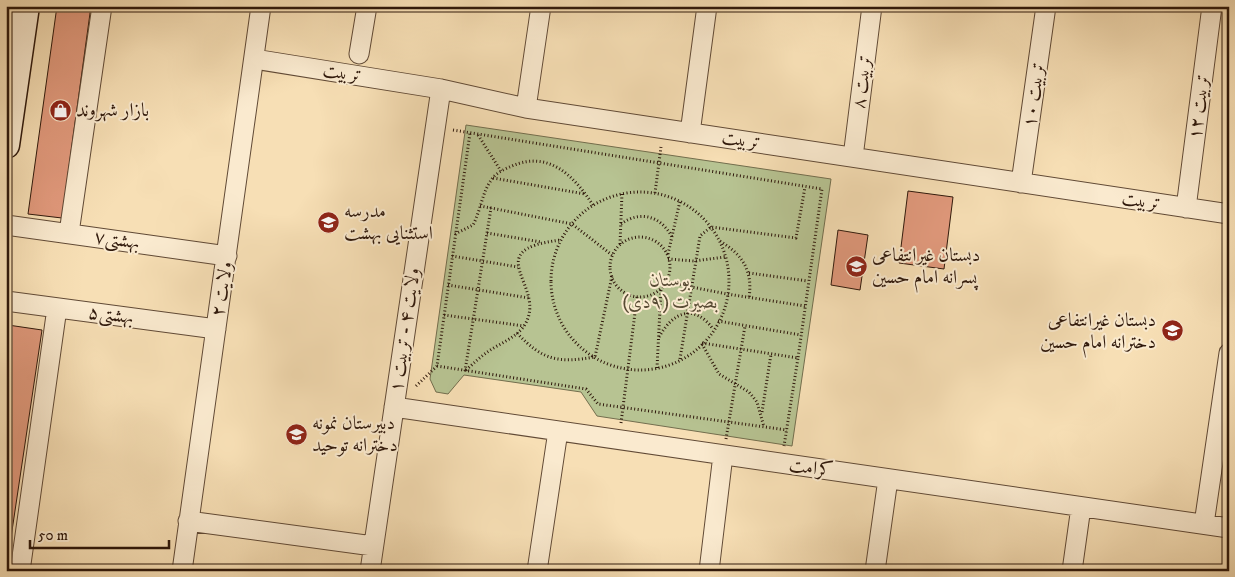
<svg xmlns="http://www.w3.org/2000/svg" width="1235" height="577" viewBox="0 0 1235 577" font-family="'IM FELL DW Pica',Amiri,serif">
<style>
.green{fill:#b7c392;stroke:#736e4e}
.building{fill:#e1997c;stroke:#2f180b}
.lines{fill:none;stroke-linecap:round;stroke-linejoin:round}
.street-casing{stroke:#614a36;stroke-width:21}
.secondary-casing{stroke:#2f180b;stroke-width:29}
.path{stroke:#2f180b;stroke-width:3;stroke-dasharray:1 2.5;stroke-linecap:butt}
.street{stroke:#faeacf;stroke-width:19}
.secondary{stroke:#faeacf;stroke-width:26}
.labels{text-anchor:middle;dominant-baseline:central;stroke-width:4;stroke-linejoin:round;paint-order:stroke}
.street-label{font-size:19px;fill:#2f180b;stroke:#faeacf}
.poi-label{font-size:19px;fill:#2f180b;stroke:#faeacf;text-anchor:start}
.park-label{font-size:19px;font-style:italic;fill:#584b34;stroke:#faeacf}
</style>
<rect width="100%" height="100%" fill="#f7dfb5"/>
<filter id="stains"><feTurbulence type="fractalNoise" baseFrequency=".004" numOctaves="4"/><feColorMatrix values="0 0 0 0 .2 0 0 0 0 .09 0 0 0 0 .02 0 0 0 .5 -.17"/></filter>
<radialGradient id="worn" r=".72"><stop offset=".6" stop-color="#630" stop-opacity="0"/><stop offset="1" stop-color="#630" stop-opacity=".3"/></radialGradient>
<path class="green" d="M466,125L831,179L792,446L597,416L581,392L464,375L448,394L436,392L430,379Z"/>
<path class="building" d="M57,6H91L62,218L28,214Z
M908,191L953,197L944,269L899,263Z
M838,230L868,235L860,290L831,285Z
M8,325L42,330L6,571V337Z"/>
<g class="lines">
<defs>
<path id="street" d="M359,54L367,6
M254,59L441,89L526,108L1229,214
M526,108L541,6
M690,133L707,6
M853,157L872,6
M1021,183L1046,6
M1186,208L1212,6
M6,225L227,256
M69,233L102,6
M6,301L216,329
M394,407L1229,528
M188,521L373,546
M1204,524L1229,353
M20,571L57,308
M182,571L261,6
M370,571L441,89
M537,571L558,431
M709,571L723,455
M875,571L888,479
M1072,571L1081,507"/>
<path id="secondary" d="M6,145L26,6"/>
</defs>
<use href="#street" class="street-casing"/>
<use href="#secondary" class="secondary-casing"/>
<path class="path" d="M453,130L822,189L798,358
M478,135L501,171
M493,178L585,194
M551 281a89 89 0 1 1 178 0a89 89 0 1 1-178 0Z
M655,193L661,147
M480,206L491,208
M621,224C640,210 661,216 672,237
M487,233L541,242
M455,234L473,225C481,210 482,192 492,179C497,172 505,169 512,166C549,150 574,176 593,205
M610 267a30 30 0 1 1 60 0a30 30 0 1 1-60 0Z
M720,241C743,255 753,271 749,298
M620,244L622,193
M668,254L680,201
M452,256L518,267
M668,259L694,261L725,257
M749,273L808,281
M666,282L727,294L805,306
M448,285L529,298
M444,315L524,326
M718,321L801,335
M517,333C543,361 559,363 595,357L612,276
M659,337C673,312 694,303 713,329
M702,343L798,358L784,446
M702,344L719,374L749,392L757,402L764,427
M680,359L700,236L711,227L796,238L805,187
M437,366L586,389L598,404L787,430
M657,368L661,289
M466,370C473,364 479,358 486,353C498,344 516,338 524,326C550,287 475,250 561,240
M465,371L491,208L572,224L612,255
M416,386L437,366L470,133
M762,412L771,354
M621,423L637,297
M726,439L745,326"/>
<use href="#street" class="street"/>
<use href="#secondary" class="secondary"/>
</g>
<defs>
<symbol id="shop-disc" viewBox="-11 -11 22 22"><circle r="9.5" fill="#8f2418" stroke="#faeacf"/><path d="M-5-2.5h2.3a2.7 3.5 0 0 1 5.4 0H5L5.5 6h-11ZM-1.5-2.5h3a1.5 2.3 0 0 0-3 0Z" fill="#fff"/></symbol>
<symbol id="school-disc" viewBox="-11 -11 22 22"><circle r="9.5" fill="#8f2418" stroke="#faeacf"/><path d="M0-5L7-2L0 1L-7-2ZM-4 1L0 2.5L4 1V4Q0 6-4 4Z" fill="#fff"/></symbol>
</defs>
<g fill-rule="evenodd">
<use href="#shop-disc" x="48" y="98" width="25" height="25"/>
<use href="#school-disc" x="316" y="210" width="25" height="25"/>
<use href="#school-disc" x="844" y="254" width="25" height="25"/>
<use href="#school-disc" x="1160" y="318" width="25" height="25"/>
<use href="#school-disc" x="284" y="422" width="25" height="25"/>
</g>
<g class="labels">
<g class="street-label">
<text transform="translate(342 73) rotate(9)">تربیت</text>
<text transform="translate(862 82) rotate(-83)">تربیت ۸</text>
<text transform="translate(1034 95) rotate(-82)">تربیت ۱۰</text>
<text transform="translate(1199 107) rotate(-83)">تربیت ۱۲</text>
<text transform="translate(741 140) rotate(9)">تربیت</text>
<text transform="translate(1141 201) rotate(9)">تربیت</text>
<text transform="translate(117 240) rotate(8)">بهشتی۷</text>
<text transform="translate(222 289) rotate(-81)">ولایت ۲</text>
<text transform="translate(111 315) rotate(7)">بهشتی۵</text>
<text transform="translate(405 330) rotate(-82)">ولایت ۴ - تربیت ۱</text>
<text transform="translate(811 468) rotate(8)">کرامت</text>
</g>
<g class="poi-label">
<text x="76" y="110">بازار شهروند</text>
<text x="344" y="211">مدرسه<tspan x="344" dy="22">استثنایی بهشت</tspan></text>
<text x="872" y="255">دبستان غیرانتفاعی<tspan x="872" dy="22">پسرانه امام حسین</tspan></text>
<text x="1156" y="320" text-anchor="end">دبستان غیرانتفاعی<tspan x="1156" dy="22">دخترانه امام حسین</tspan></text>
<text x="312" y="423">دبیرستان نمونه<tspan x="312" dy="22">دخترانه توحید</tspan></text>
</g>
<g class="park-label">
<text x="670" y="280">بوستان<tspan x="670" dy="22">بصیرت (۹دی)</tspan></text>
</g>
</g>
<rect width="1235" height="577" fill="none" stroke="#f7dfb5" stroke-width="25"/>
<rect x="8" y="8" width="1220" height="562" fill="none" stroke="#2f180b" stroke-width="2.5"/>
<rect x="12" y="12" width="1210" height="552" fill="none" stroke="#2f180b"/>
<path d="M30 540v8h139v-8" fill="none" stroke="#2f180b" stroke-width="2.5"/>
<text x="38" y="540" font-size="15" fill="#2f180b" stroke="#faeacf" stroke-width="4" paint-order="stroke">50 m</text>
<rect width="100%" height="100%" filter="url(#stains)"/>
<rect width="100%" height="100%" fill="url(#worn)"/>
</svg>
